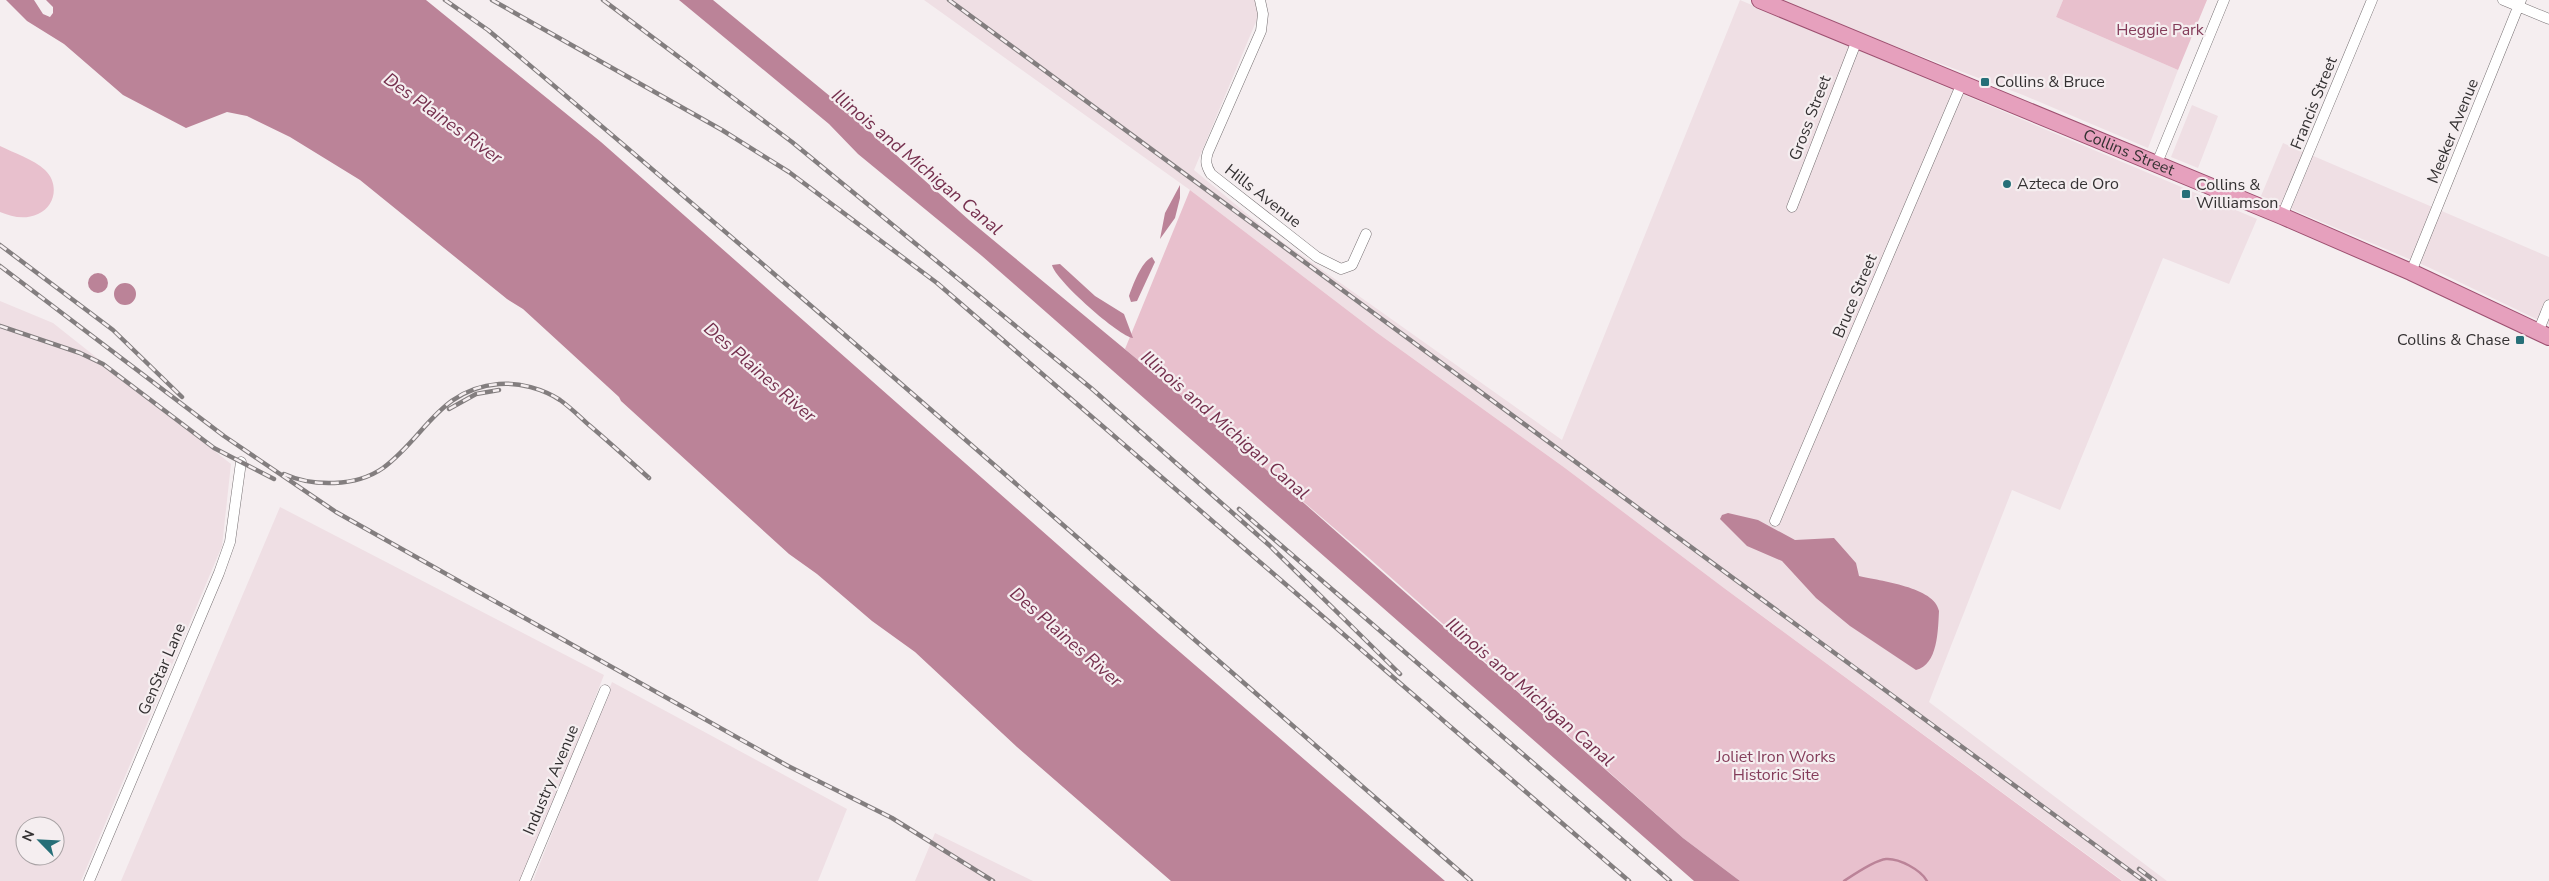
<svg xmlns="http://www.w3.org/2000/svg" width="2549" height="881" viewBox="0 0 2549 881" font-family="'Nunito Sans',sans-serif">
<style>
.built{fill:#efdfe4;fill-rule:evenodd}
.green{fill:#e8c0cd}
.water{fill:#bb8398}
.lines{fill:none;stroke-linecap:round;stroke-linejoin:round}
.stream{stroke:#bb8398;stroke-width:2.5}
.street-casing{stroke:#767072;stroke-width:11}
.primary-casing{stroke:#9d5070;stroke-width:18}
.street{stroke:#fff;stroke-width:10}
.primary{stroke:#e6a0bd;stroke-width:16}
.rail-casing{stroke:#837e7f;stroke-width:4.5}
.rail{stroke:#f5eef0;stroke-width:2.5;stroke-dasharray:8;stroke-linecap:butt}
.poi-dot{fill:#266f78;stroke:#f5eef0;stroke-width:2}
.labels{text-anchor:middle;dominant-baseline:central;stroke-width:4.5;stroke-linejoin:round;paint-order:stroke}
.park-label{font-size:16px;fill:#843c5a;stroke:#f5eef0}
.poi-label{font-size:16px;fill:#343132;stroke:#f5eef0;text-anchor:start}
.street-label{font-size:16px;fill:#343132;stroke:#f5eef0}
.water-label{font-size:18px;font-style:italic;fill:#752f4d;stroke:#f5eef0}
</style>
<rect width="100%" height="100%" fill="#f5eef0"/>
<path class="built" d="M924,0H1265L1194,170L1270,233L1562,440L1740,0L2257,219L2229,284L2163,258L2060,510L2012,490L1929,702L2167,881H2123L1724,588L1565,468L1376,332L1190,190Z
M1774,0H2063L2056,17L2178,70L2148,148L2023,95Z
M2192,105L2218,116L2198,168L2171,157Z
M2283,143L2549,257V325L2428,267L2261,196Z
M0,301L53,323L231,464L222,546L81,881H0ZM25,826H55V856H25Z
M280,507L604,675L523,881H121Z
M612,682L847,809L818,881H533Z
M935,833L1033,881H915Z"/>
<path class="green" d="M2063,0H2207L2178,70L2056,17Z
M0,146C14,153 33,159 45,170C59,183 56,206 38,214C25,220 12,217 0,212Z
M1190,190L1376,332L1565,468L1724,588L2122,881H1740L1683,838L1369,558L1125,349Z"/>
<path class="water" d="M6,0H34L43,14L50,17L53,13V7L46,0H426L601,142L1159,634L1445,881H1171L1017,747L915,652L872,621L817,574L789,554L621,401L619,397L523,309L507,299L360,180L290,137L247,116L227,112L186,128L123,95L64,44L27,21Z
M679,0H713L831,97L969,220L1202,413L1683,838L1740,881H1694L982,256L858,154L829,124Z
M1180,185V198L1175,218L1160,239L1165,213Z
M1152,257L1155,262L1137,301L1131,302L1129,296C1133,285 1141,262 1152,257Z
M1060,264L1095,296L1124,314L1133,338C1120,337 1055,280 1052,265Z
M88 283a10 10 0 1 1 20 0a10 10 0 1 1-20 0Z
M114 294a11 11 0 1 1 22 0a11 11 0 1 1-22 0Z
M1728,513L1758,520L1795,540L1834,538L1856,563L1859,576C1880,581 1935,587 1939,611C1938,630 1938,665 1916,670L1850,626L1816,598L1782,561L1747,546L1720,519L1722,515Z"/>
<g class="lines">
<path class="stream" d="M1844,881C1853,875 1875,860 1886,859C1899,858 1921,870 1927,881"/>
<defs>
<path id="street" d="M1260,0L1263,14L1261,31L1208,152C1205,161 1206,166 1211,174L1317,257L1341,269L1352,265L1366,234
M2503,0L2549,19
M2157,163L2224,0
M1792,207L1857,40
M2282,216L2372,0
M2411,272L2521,0
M2538,332L2549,305
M1775,521L1962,83
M89,881L219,573L230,542L241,462
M525,881L605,690"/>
<g id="primary">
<path id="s1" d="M1760,0L2282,216L2411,272L2549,337"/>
</g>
</defs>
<use href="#street" class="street-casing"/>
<use href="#primary" class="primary-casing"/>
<use href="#street" class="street"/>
<use href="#primary" class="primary"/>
<defs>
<path id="rail" d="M445,0L488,30C820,309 1144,597 1471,881
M492,0L722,130L789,172L937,283L1629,881
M603,0L792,142L1091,388L1269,545L1400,674
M949,0L2144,881
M0,245L113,330L182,397
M0,266L224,436L336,512L788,766L892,818L993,881
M0,326L80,353L103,364L214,448L274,479
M449,409L476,394L499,390
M284,474C313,487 356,487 383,468C426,436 439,389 499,384C519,382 543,389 560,400C570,407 580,417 589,425C609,442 629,460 649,478
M1239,509L1670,881
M2139,869L2155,881"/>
</defs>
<use href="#rail" class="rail-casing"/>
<use href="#rail" class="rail"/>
</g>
<g class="poi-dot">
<rect x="1980" y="77" width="10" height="10" rx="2.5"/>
<circle cx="2007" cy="184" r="5"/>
<rect x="2181" y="189" width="10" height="10" rx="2.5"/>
<rect x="2515" y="335" width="10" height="10" rx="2.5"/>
</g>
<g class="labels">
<g class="park-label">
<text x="2160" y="30">Heggie Park</text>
<text x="1776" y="757">Joliet Iron Works<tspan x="1776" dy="18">Historic Site</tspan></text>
</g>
<g class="poi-label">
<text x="1995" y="82">Collins &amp; Bruce</text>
<text x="2017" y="184">Azteca de Oro</text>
<text x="2196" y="185">Collins &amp;<tspan x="2196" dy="18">Williamson</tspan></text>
<text x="2510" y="340" text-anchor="end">Collins &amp; Chase</text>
</g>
<g class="street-label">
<text transform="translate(2314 103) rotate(-68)">Francis Street</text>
<text transform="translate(1810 118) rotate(-69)">Gross Street</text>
<text transform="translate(2453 131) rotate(-68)">Meeker Avenue</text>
<text stroke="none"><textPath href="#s1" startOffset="399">Collins Street</textPath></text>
<text transform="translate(1263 196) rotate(38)">Hills Avenue</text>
<text transform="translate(1855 296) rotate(-67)">Bruce Street</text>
<text transform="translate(162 669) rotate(-67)">GenStar Lane</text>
<text transform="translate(551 780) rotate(-67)">Industry Avenue</text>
</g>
<g class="water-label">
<text transform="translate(443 118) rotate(36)">Des Plaines River</text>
<text transform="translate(917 162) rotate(40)">Illinois and Michigan Canal</text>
<text transform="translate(760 372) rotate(41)">Des Plaines River</text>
<text transform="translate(1225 425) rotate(41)">Illinois and Michigan Canal</text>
<text transform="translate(1066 637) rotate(41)">Des Plaines River</text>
<text transform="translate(1530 692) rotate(41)">Illinois and Michigan Canal</text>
</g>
</g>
<g transform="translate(40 841) rotate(294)"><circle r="24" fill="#f5eef0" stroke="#a8a2a4"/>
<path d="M0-4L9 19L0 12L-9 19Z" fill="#266f78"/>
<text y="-8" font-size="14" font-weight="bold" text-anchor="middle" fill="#343132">N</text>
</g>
</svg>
